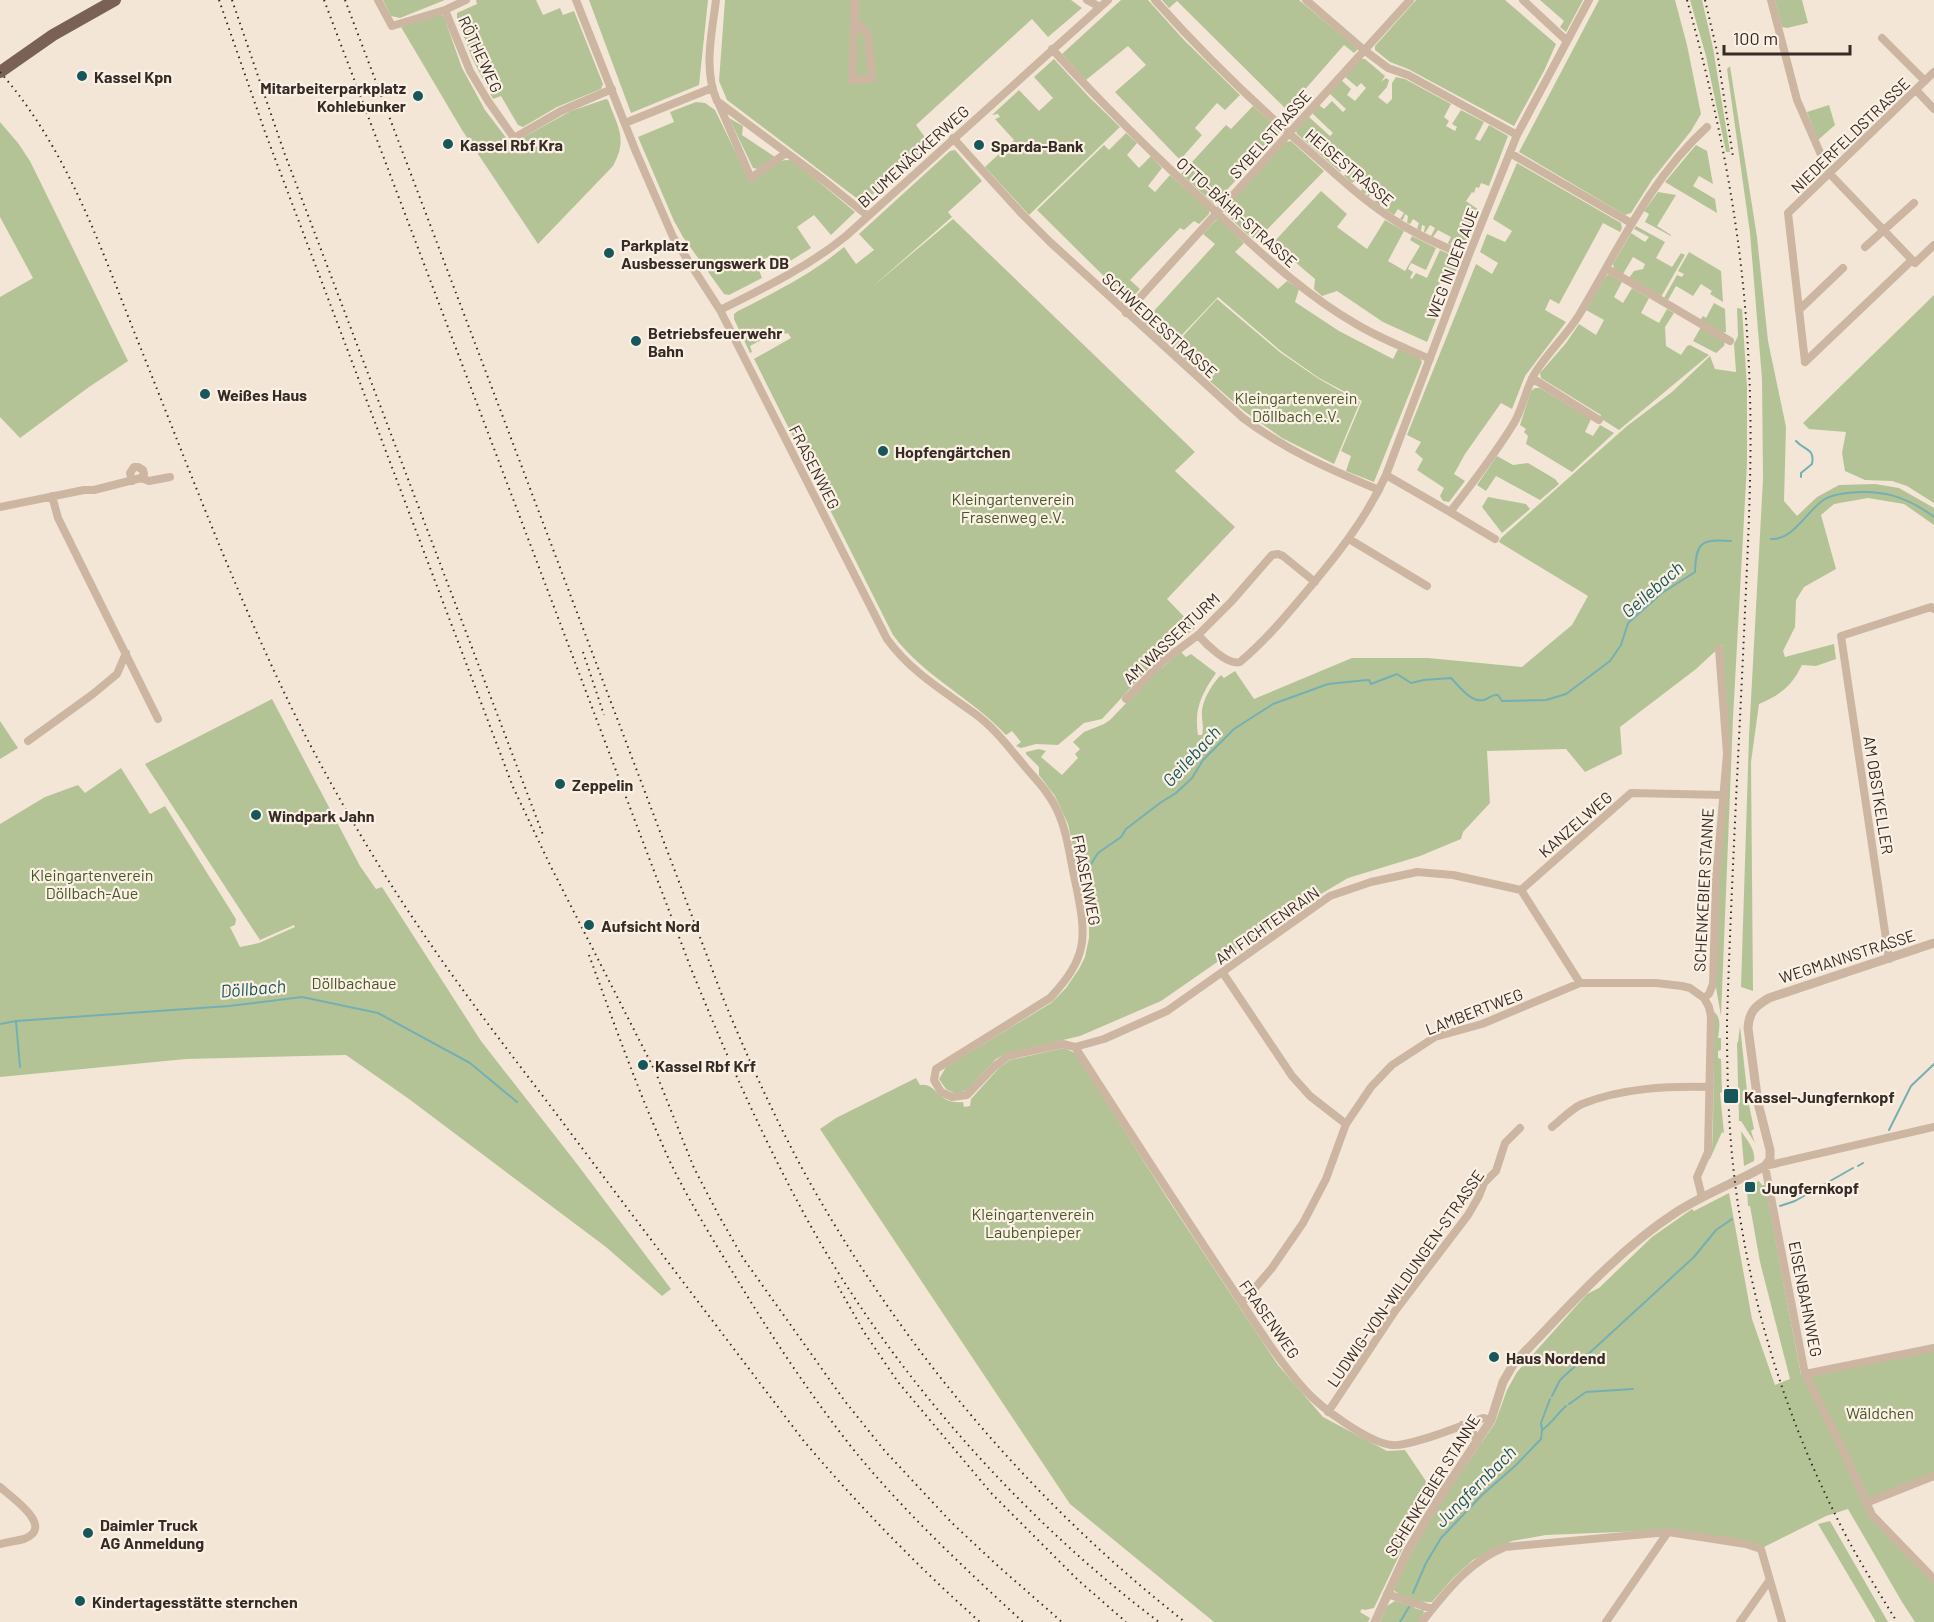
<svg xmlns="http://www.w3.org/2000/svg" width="1934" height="1622" viewBox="0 0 1934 1622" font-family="Barlow,sans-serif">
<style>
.green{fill:#b4c396}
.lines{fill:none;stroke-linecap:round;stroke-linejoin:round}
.stream{stroke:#74b0b3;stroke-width:2}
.minor{stroke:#ccb6a2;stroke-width:8}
.tertiary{stroke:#ccb6a2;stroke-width:9}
.primary{stroke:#7a6155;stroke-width:12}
.rail{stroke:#362b25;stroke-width:2;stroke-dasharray:1.5 4.5;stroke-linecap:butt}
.poi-dot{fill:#17575b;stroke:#fbf0e4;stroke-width:2}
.labels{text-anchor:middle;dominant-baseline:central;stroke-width:4.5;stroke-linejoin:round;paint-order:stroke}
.street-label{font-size:16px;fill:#362b25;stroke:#fbf0e4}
.poi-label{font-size:16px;font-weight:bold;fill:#362b25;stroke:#fbf0e4;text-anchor:start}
.park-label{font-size:16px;fill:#455727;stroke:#fbf0e4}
.water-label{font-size:18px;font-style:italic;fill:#17575b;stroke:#fbf0e4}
</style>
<rect width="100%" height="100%" fill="#f3e6d7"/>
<path class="green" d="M383,0H445L400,18L391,16Z
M476,0H536L543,15L560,8L563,15L574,11L603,84L601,89L557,107L523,127L518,125L501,96L493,99L472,58L457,18V13L477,4Z
M589,0H708L699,85L631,113Z
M725,0H1071L1082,8L1048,37L1032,19L916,125L930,144L863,203L727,100L719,81Z
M1121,0H1148L1184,40L1240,95L1225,110L1217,103L1195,128L1202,135L1180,160L1115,92L1146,65L1128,46L1086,80L1062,54Z
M1162,0H1299L1358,49L1354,53L1344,45L1287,110L1177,1L1169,8Z
M1416,0H1505L1556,44L1544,71L1514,126L1408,69L1390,62L1375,50V46Z
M1540,0H1583L1566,32L1560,27L1564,21Z
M1599,0H1675L1687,45L1701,114L1691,131L1652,180L1631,213L1625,215L1519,152Z
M1690,0H1702L1713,48L1730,152H1726L1706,56Z
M1775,0H1802L1808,23L1787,28L1782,27Z
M441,14L444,17L462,68L485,110L511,144L571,111L606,99L608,100C618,128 628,138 613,166L538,244L462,130L401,27Z
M1054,59L1089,97L1120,127L1029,215L985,167L1014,140L995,119L1000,117L998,114L992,115L1019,90L1039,111L1053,98L1034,77Z
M1360,59H1365L1385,76L1381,82L1386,78L1389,80L1387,87L1378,97L1387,104L1392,99V83L1396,77L1405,79L1451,104L1444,117L1449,121L1446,126L1455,131L1457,127L1452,124L1461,110L1484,122L1475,139L1480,141L1489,125L1508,136L1489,186L1481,183L1479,188L1476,187L1474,193L1472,192L1466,201L1479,210L1465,247L1462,249L1454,246L1460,241L1454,238L1450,245L1448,243L1451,237L1438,230L1433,237L1431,236L1435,228L1430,225L1425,233L1424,232L1425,226L1422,225L1421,231L1417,229L1419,223L1413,219L1410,224L1407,223L1408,216L1405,214L1403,220L1400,219L1404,213L1398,209L1394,215L1385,209L1390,204L1388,202L1382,207L1386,201L1384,200L1379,206L1374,201L1380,200L1381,198L1374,192L1368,197L1367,196L1370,190L1368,189L1365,194L1361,191L1365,185L1357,179L1352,183L1344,176L1351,168L1346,165L1340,172L1297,134L1296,131L1309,117L1330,136L1333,133L1312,113L1319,105L1324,109L1332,101L1343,112L1346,109L1329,93L1341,80L1351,89L1347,95L1355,101L1366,88L1361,83L1357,87L1344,76Z
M1730,66L1757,237L1768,341L1786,427L1784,501L1797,516L1817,497L1839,485L1875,484L1899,488L1934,508V525L1904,504L1868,498L1834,504L1821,515L1836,569L1804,587L1796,600L1795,627L1783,651L1785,657L1834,644L1836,659L1816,666L1802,665C1791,687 1781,694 1759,704L1751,762L1753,991L1741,987L1749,736L1763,479L1762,379L1750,233L1727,69Z
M696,102L705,103L715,110L750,182C764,173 777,156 794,161L855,212L831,235L814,215L797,227L811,248L779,268L771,255L757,265L762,278L729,295L724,294L683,237L674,221L638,137L674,122L670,112Z
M1829,105L1835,125L1818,140L1807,112Z
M1253,106L1281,131L1214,204L1181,174L1226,125L1231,129Z
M729,118L743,126L742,135L775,157L757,169L753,168Z
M0,122L18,143L30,161L128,361L89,387L20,438L0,417V297L33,278L0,217Z
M1126,133L1137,143L1127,155L1139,168L1151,156L1162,168L1148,186L1155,192L1170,175L1209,210V214L1199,224L1194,221L1184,230L1180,228L1130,280L1140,289L1129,301L1037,210L1104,145L1109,150Z
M1291,141L1324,171L1257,240L1247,234L1226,214L1224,210L1285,142Z
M1696,145L1707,151L1713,184L1699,176L1693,186L1715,199L1717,213L1665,182Z
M955,150L982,181L948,212L952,217L871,288L953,219L1195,452L1175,471L1235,527L1167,599L1195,628L1151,666L1102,719L1084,723L1058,745L1036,744L1021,748L1016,746L1021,742L1012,731L1006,735C972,698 923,676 893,635L754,359L791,338L788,333L785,334L782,329L750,346L752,352L750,353L734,319V314L738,311C775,292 812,274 844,247L856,264L874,250L859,234L950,151Z
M1517,163L1621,223L1622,228L1620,232L1603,223L1559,304L1550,299L1545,310L1566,322L1525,376L1512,409L1501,403L1465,454L1454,474L1465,481L1449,502L1443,501L1440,496L1444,488L1417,470L1423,459L1415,452L1421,442L1407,435L1476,264L1492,274L1498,263L1480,252L1487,234L1505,242L1512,231L1493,219Z
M1321,191L1347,214L1337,227L1367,249L1385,220L1404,231L1388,261L1405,271L1420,246L1410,240L1412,236L1436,248L1426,270L1411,263L1408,269L1413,272L1410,278L1412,279L1416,273L1427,278L1440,250L1458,258L1460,261L1451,283L1441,280L1435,295L1444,300L1427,342L1383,322L1337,291L1322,296L1314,289L1315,279L1273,243Z
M1658,192L1676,195L1657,226L1671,235V236L1645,222L1649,214L1644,211Z
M1218,218L1244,243L1235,252L1278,289L1287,281L1299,289L1295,302L1339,331L1393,359L1398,349L1420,358L1422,362L1374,482L1346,471L1351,456L1341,451L1362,401L1319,378L1282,352L1218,297L1178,339L1171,333L1163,341L1143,323L1215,244L1203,234Z
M1636,226L1665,242L1656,258L1672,267L1681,253L1685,255L1661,297L1629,278L1634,271L1643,269L1645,264L1633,257L1623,274L1614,269L1613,264L1631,233L1645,242L1649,237L1634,229Z
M1689,252L1721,271L1723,302L1710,294L1712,291L1701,284L1693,296L1676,286L1668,300L1664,298L1677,275L1682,277L1684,274L1678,271Z
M1609,274L1622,282L1614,297L1623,303L1632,288L1649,298L1641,313L1659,323L1667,309L1674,313L1665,327L1666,346L1681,355L1687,346L1690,345L1709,355L1619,430L1600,418L1601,415L1541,378L1540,373L1566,343L1579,324L1596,335L1604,320L1586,310L1606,276Z
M1934,295V503L1907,486L1892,481L1865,480L1845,471L1842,453L1846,432L1809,429L1803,423Z
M1217,299L1281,353L1319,379L1360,402L1334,464L1282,438L1244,411L1172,348Z
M1714,303L1725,309L1726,332L1723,333L1700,320L1703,316L1706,318Z
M1737,308L1742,309L1747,387V464L1733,718L1721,1016L1715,982V963L1721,844L1730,759L1722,645L1696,669L1620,727L1622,754L1585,772L1566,749L1487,751L1490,803L1463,832L1461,839L1420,856L1348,878L1282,917L1161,1001L1080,1036L1007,1053L996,1059L967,1090L956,1094L946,1089L939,1079L946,1067L1051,1003L1066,988L1079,969L1085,957L1089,938V920L1068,824L1055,796L1039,775V767L1026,754V752L1039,749L1046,751L1041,757L1062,775L1078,758L1075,754L1080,749L1073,742L1084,732L1104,724L1110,720L1154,674L1181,652L1186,657L1191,654L1216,673C1201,695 1194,709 1198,735H1202C1204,727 1202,723 1202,715C1201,702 1212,684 1221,675L1224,678L1235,671L1254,699L1352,658H1428L1522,667L1572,625L1588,596L1499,542L1501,538L1627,426L1672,392L1710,356L1715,369L1736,372L1734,344L1738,336Z
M1701,327L1725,341L1724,346L1716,353L1693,341Z
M1535,388H1540L1591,419L1585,432L1593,436L1600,425L1614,433L1572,472L1526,444L1528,436L1524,432L1526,429L1520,425L1531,391Z
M1497,456L1513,465L1528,463L1555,479L1559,484L1540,500L1496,476L1486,491L1477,485Z
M1488,497L1526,504L1530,509L1502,533L1482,507Z
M272,699L360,866L376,889L382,887L481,1041L577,1164L671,1289L662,1296L606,1247L409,1099L346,1055L186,1059L0,1077V824L45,797L78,785L85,793L121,768L150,814L165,806L236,919L235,925L230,927L240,947L259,943L295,927L294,925L260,940L145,764Z
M0,721L18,748L0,759Z
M1714,1012C1722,1018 1719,1029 1718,1038H1721V1050L1718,1051V1058L1721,1059L1722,1092L1720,1093L1724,1133L1722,1132L1710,1159H1709L1712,1149L1713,1129Z
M1740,1026L1748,1100L1754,1129L1751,1131L1755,1143L1741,1121H1739L1737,1043L1738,1042Z
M1064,1048L1075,1053L1169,1201L1278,1365L1323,1417L1387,1451L1405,1450L1434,1493L1406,1537L1407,1539L1374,1608L1365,1610L1362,1609L1360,1612L1370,1618L1368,1622H1214L1070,1504L820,1129L836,1118L916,1078L920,1085C937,1082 937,1105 963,1102L964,1107L970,1106L971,1099L999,1068L1010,1060Z
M1741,1131C1747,1140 1756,1150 1754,1161L1744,1166Z
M1759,1181L1762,1185H1765L1801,1375L1934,1344V1476L1866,1503L1934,1578V1622H1915L1902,1602L1848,1509L1826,1516L1764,1547L1668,1530L1546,1535L1512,1541L1473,1560L1454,1577L1432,1602C1422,1603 1400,1598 1394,1590L1401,1571L1441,1502L1495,1423L1507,1390L1517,1372L1587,1294L1599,1288L1652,1237L1692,1209L1694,1211L1729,1193L1752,1319L1775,1385L1790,1379L1760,1262L1750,1206H1748L1747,1190L1753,1187L1752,1184Z
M1830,1521L1888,1622H1876L1818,1524Z
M1395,1601L1414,1606V1608L1421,1610L1423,1609L1424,1613L1418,1622H1380L1387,1606Z"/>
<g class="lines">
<path class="stream" d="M1796,441C1805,451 1815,448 1812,464L1801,473V477
M1771,539C1793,541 1808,509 1825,499C1831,495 1840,494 1847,493C1881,489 1906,496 1934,517
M1369,680L1371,684L1397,674L1411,683L1424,680L1451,678C1459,686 1471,703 1484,700C1490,698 1491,694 1498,695L1502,701L1546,700L1566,694L1610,661L1621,645L1628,623L1662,593L1695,572C1696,542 1701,539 1731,541
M1084,870L1091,864L1098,853L1121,837L1126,829L1160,803L1176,793L1192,778L1203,760L1234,729L1273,704L1328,684L1367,680
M16,1022L20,1067
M0,1024L16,1021L229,1006L302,997L378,1013L470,1063L517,1102
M1889,1130L1911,1086L1934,1064
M1858,1166L1863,1163
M1780,1206L1795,1201L1853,1168
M1552,1396L1560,1380L1694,1257L1716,1230L1732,1219
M1569,1404L1586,1392L1633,1389
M1542,1429L1541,1423L1550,1399
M1413,1593L1426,1563L1441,1538L1482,1495L1515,1466L1541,1439L1542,1430C1552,1423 1557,1414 1566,1406
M1400,1622L1409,1607"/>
<path class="minor" d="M378,0L392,26L445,10L466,0
M576,0L636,152L673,237L720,310L887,639C910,671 942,690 974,713C995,728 1010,749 1027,769C1038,782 1050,794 1057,810C1068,833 1070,860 1076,885C1087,938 1088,957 1050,998L936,1069L934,1080L941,1092L952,1097L967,1095L995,1066L1008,1056L1063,1044L1075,1047C1125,1125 1175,1202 1226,1279C1251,1316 1275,1357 1305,1390C1321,1408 1369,1443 1392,1445C1410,1447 1462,1425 1483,1418L1491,1420
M716,0C712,33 703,69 717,101L822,179L868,216
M1087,0L1100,7
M1155,0C1205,56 1259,108 1316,157C1343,181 1370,206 1402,225C1423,238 1445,247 1468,257
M1306,0L1364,50L1388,68L1408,75L1517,135
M1523,0L1567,41
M1771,0L1797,100L1829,173L1915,263L1934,245
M445,10L470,71L488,101L514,138L561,111L612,89
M854,18L868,36L872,79L852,80L855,0
M1882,38L1925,81
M1052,49C1104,106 1160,161 1217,213C1261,253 1304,294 1356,324C1379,338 1405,348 1430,359
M1916,90L1934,109
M718,102L751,178L786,153
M625,123L712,88
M953,138L1022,214L1050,242L1243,418C1287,451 1329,469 1379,490
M1510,153L1631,223
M1865,247L1914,203
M1606,268L1730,341
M720,310C764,288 808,267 846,236L1108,0
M1799,310L1843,268
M1126,313L1410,0
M1805,362L1788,213L1934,72
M1805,362L1912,260
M1532,378L1599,420
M1386,475L1450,512C1472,484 1495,454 1514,423C1523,408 1526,388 1535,373C1548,352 1566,336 1579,315C1618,250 1650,179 1707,127
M132,481L130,473L134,467H138L143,470L144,474L141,478
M52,496L58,518L158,719
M0,507L84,490H94L141,478L149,481L170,477
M1450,512L1495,539
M1349,539L1427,586
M1198,635C1206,644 1228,666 1240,662C1265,641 1285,617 1306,592C1337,555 1366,519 1386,475L1468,257L1517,135L1589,0
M1126,699L1162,662L1198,635L1231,602L1272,555L1278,554L1283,556L1315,582
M28,741L93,694L117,674L126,653
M1521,890L1631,793L1724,795
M1889,959L1841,636L1931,607L1934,609
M1223,973L1292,1076L1310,1096L1346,1124
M1704,998L1709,994L1713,984L1716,880L1727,754L1719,649
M1075,1047L1104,1039L1167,1011L1330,896L1371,882L1417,872L1453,875L1521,890L1580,983
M1552,1127C1561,1120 1571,1109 1582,1104C1622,1088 1667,1086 1710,1087
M1934,1127L1765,1166L1805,1374L1842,1448L1872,1515L1934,1579
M1242,1303L1272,1268L1303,1223L1326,1179L1346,1124L1371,1087L1392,1065L1435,1037L1482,1024L1580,983H1656L1682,986L1690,988L1704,998L1709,1007L1711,1017L1708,1152L1697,1177L1702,1197
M1805,1374L1934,1348
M1328,1412L1395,1311L1468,1215L1479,1196L1484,1183L1496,1171L1505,1143L1520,1128
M1462,1425C1472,1429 1474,1432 1477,1443
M0,1487C11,1497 56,1527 24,1539C16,1541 8,1542 0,1544
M1866,1503L1934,1476
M1387,1594L1432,1609
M1422,1622C1446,1592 1468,1562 1505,1547L1668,1532L1746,1544L1761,1549L1782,1622
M1606,1622L1668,1532
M1740,1622L1769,1581"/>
<path class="tertiary" d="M1375,1622L1407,1552L1438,1500L1491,1420L1503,1382L1514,1363C1565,1311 1614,1253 1675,1213C1704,1194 1735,1183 1765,1166L1770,1159V1150L1758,1103L1748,1028C1749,1012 1755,1006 1769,998L1934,943"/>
<path class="primary" d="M0,72L53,35L115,0"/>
<path class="rail" d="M219,0L265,132L513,787L550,865L656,1073L694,1168L718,1214L743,1258L844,1400L884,1450L952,1523L998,1566L1062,1622
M232,0L284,152L543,835
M324,0L690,966C725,1053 763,1139 808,1221C891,1372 1021,1518 1159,1622
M345,0L723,998C752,1068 783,1137 821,1202C915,1363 1038,1507 1185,1622
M1687,0C1719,115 1742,231 1748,350C1754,445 1748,539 1744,634C1738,763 1731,892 1727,1021C1727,1069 1728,1117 1733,1165C1746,1286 1780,1403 1834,1512C1852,1550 1875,1586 1897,1622
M1705,0L1717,51L1733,157
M0,72C66,147 99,243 135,334C189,468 239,604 304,733C340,802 379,869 423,933C466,997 514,1058 561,1120C641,1227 722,1333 803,1440C858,1505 916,1565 980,1622
M583,652L604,715
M589,955C615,1026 640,1097 672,1166C691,1204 713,1240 735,1276C770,1334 807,1390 849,1444C901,1509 962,1566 1023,1622
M835,1281L864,1332L898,1382L992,1494L1078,1580L1126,1622"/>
</g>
<g class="poi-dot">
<circle cx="82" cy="76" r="6"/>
<circle cx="418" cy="96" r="6"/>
<circle cx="448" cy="144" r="6"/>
<circle cx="979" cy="145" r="6"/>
<circle cx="609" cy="253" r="6"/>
<circle cx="636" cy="341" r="6"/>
<circle cx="205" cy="394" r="6"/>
<circle cx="883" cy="451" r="6"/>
<circle cx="560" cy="784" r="6"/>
<circle cx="256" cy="815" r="6"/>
<circle cx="589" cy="925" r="6"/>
<circle cx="643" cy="1065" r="6"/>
<rect x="1723" y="1088" width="16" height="16" rx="3"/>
<rect x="1744" y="1181" width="12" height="12" rx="3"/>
<circle cx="1494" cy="1357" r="6"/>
<circle cx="88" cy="1533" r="6"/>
<circle cx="80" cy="1601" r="6"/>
</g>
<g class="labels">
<g class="street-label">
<text transform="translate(481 54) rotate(65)">RÖTHEWEG</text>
<text transform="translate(1270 134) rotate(-48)">SYBELSTRASSE</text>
<text transform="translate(1850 135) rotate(-44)">NIEDERFELDSTRASSE</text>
<text transform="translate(913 156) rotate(-42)">BLUMENÄCKERWEG</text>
<text transform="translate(1350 167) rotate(40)">HEISESTRASSE</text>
<text transform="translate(1237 212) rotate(42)">OTTO-BÄHR-STRASSE</text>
<text transform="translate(1452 263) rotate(-69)">WEG IN DER AUE</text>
<text transform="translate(1160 325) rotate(42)">SCHWEDESSTRASSE</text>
<text transform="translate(815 467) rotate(63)">FRASENWEG</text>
<text transform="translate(1171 638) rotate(-43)">AM WASSERTURM</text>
<text transform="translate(1879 795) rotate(81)">AM OBSTKELLER</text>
<text transform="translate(1575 824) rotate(-41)">KANZELWEG</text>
<text transform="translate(1087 880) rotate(79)">FRASENWEG</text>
<text transform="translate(1703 890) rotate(-87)">SCHENKEBIER STANNE</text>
<text transform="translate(1267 925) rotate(-35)">AM FICHTENRAIN</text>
<text transform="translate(1847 956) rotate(-18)">WEGMANNSTRASSE</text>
<text transform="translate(1474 1011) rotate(-21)">LAMBERTWEG</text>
<text transform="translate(1405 1278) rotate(-55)">LUDWIG-VON-WILDUNGEN-STRASSE</text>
<text transform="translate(1806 1299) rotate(79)">EISENBAHNWEG</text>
<text transform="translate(1270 1319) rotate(55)">FRASENWEG</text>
<text transform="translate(1432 1485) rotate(-58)">SCHENKEBIER STANNE</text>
</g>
<g class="poi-label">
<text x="94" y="76">Kassel Kpn</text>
<text x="406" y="87" text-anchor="end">Mitarbeiterparkplatz<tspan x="406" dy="18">Kohlebunker</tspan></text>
<text x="460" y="144">Kassel Rbf Kra</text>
<text x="991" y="145">Sparda-Bank</text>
<text x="621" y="244">Parkplatz<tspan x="621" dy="18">Ausbesserungswerk DB</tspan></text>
<text x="648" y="332">Betriebsfeuerwehr<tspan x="648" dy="18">Bahn</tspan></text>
<text x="217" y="394">Weißes Haus</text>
<text x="895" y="451">Hopfengärtchen</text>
<text x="572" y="784">Zeppelin</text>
<text x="268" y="815">Windpark Jahn</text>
<text x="601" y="925">Aufsicht Nord</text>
<text x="655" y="1065">Kassel Rbf Krf</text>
<text x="1744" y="1096">Kassel-Jungfernkopf</text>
<text x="1762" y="1187">Jungfernkopf</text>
<text x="1506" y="1357">Haus Nordend</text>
<text x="100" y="1524">Daimler Truck<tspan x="100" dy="18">AG Anmeldung</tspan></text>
<text x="92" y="1601">Kindertagesstätte sternchen</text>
</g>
<g class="park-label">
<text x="1296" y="397">Kleingartenverein<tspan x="1296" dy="18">Döllbach e.V.</tspan></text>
<text x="1013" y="498">Kleingartenverein<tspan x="1013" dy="18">Frasenweg e.V.</tspan></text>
<text x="92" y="874">Kleingartenverein<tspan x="92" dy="18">Döllbach-Aue</tspan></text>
<text x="354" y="982">Döllbachaue</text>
<text x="1033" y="1213">Kleingartenverein<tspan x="1033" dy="18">Laubenpieper</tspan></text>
<text x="1880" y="1412">Wäldchen</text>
</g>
<g class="water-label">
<text transform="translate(1652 589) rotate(-41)">Geilebach</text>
<text transform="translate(1191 756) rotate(-47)">Geilebach</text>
<text transform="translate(253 988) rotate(-5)">Döllbach</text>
<text transform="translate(1475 1486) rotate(-45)">Jungfernbach</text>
</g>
</g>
<path d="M1724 45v9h126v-9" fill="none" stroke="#362b25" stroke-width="3"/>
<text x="1733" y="45" font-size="18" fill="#362b25" stroke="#fbf0e4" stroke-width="4.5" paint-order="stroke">100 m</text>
</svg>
